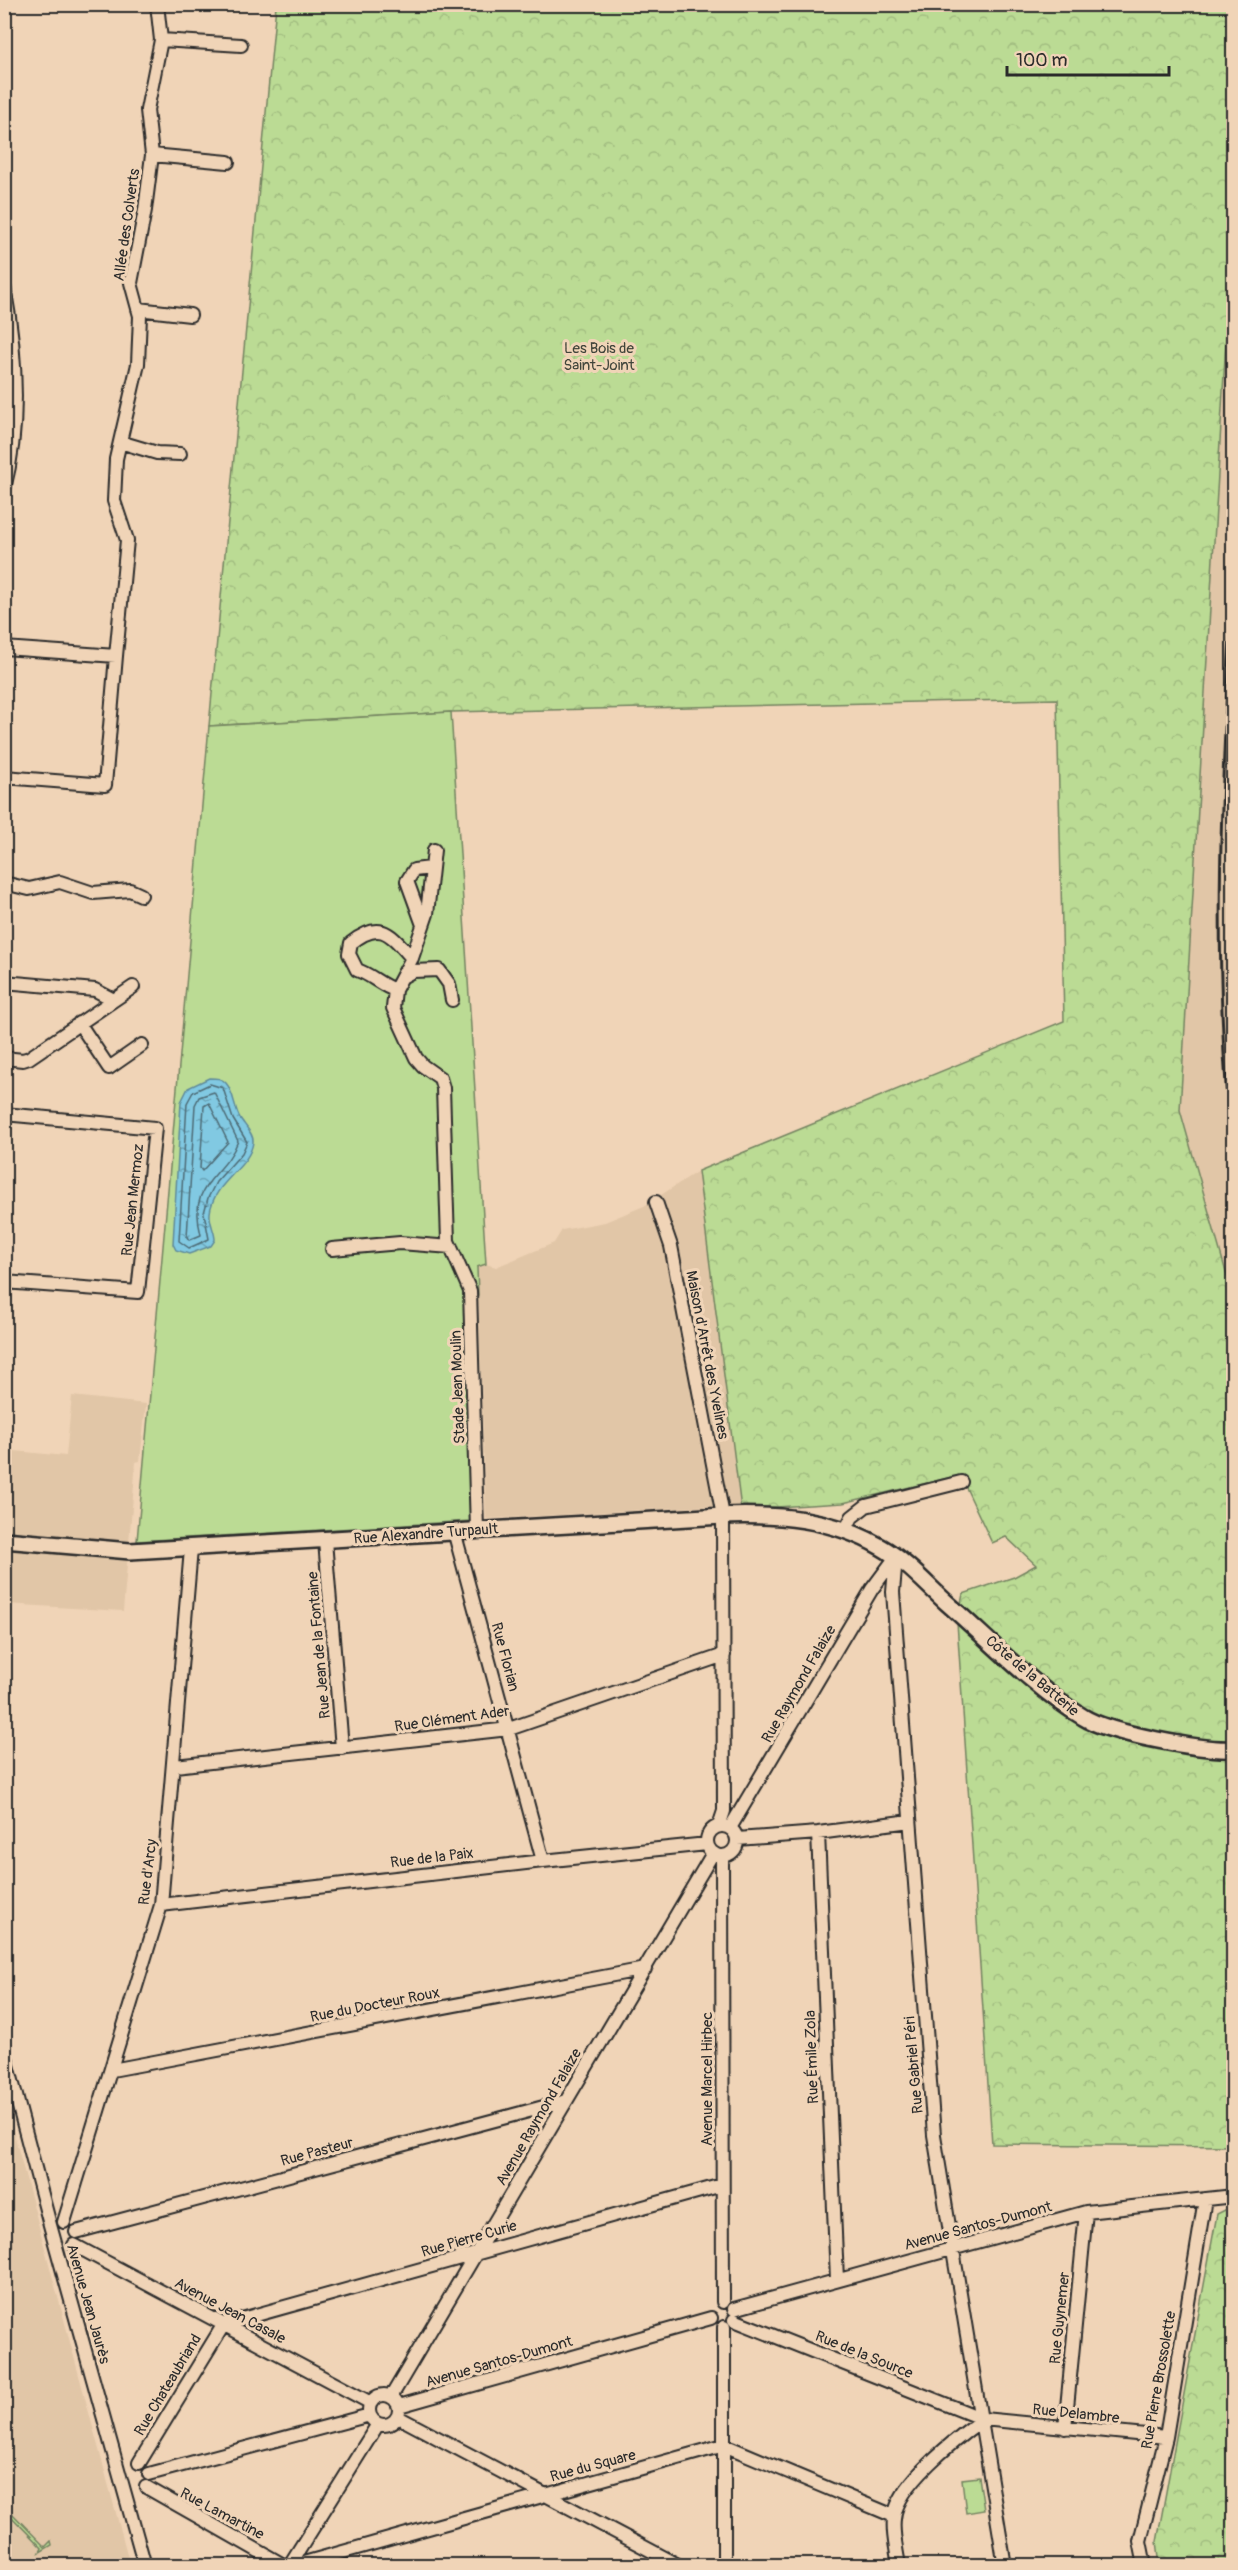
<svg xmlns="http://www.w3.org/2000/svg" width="1238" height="2570" viewBox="0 0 1238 2570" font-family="Pangolin,sans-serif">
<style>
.built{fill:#e1c6a7}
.grass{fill:url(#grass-tufts);stroke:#738360;stroke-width:1.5}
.forest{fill:url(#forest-crowns);stroke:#738360;stroke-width:1.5}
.green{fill:#bbdb94;stroke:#738360;stroke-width:1.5}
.water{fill:url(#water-ripples);stroke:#5f8a99;stroke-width:1.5}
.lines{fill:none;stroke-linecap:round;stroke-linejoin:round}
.shore{stroke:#4d6a74;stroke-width:1.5}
.minor-casing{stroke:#2b2b2b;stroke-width:16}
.major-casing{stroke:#2b2b2b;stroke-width:20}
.minor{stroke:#f0d4b7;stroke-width:12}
.major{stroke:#f0d4b7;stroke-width:15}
.rail{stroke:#2b2b2b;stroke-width:3}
.labels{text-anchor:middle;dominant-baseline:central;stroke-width:6;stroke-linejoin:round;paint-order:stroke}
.street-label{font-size:15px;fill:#2b2b2b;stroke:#f0d4b7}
.park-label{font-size:15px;fill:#41453b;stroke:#f0d4b7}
</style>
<defs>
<pattern id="grass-tufts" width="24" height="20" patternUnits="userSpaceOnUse" patternTransform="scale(1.5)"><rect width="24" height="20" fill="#bbdb94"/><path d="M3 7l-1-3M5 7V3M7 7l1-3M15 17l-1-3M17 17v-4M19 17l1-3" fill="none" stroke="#a1bc80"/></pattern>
<pattern id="forest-crowns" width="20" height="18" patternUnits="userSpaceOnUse" patternTransform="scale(1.5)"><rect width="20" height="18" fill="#bbdb94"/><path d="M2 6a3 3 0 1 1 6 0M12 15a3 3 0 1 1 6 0" fill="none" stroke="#a1bc80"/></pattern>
<pattern id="water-ripples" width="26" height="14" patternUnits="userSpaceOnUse" patternTransform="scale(1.5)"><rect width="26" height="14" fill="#81c9e2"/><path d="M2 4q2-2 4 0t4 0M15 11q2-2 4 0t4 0" fill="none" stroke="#6aa3b7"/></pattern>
</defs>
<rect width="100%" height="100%" fill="#f0d4b7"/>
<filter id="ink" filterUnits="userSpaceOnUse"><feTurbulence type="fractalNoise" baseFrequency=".0167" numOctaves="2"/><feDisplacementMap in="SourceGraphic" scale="12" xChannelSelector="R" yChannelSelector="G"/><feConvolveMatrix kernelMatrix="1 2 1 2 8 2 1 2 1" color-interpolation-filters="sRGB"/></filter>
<g filter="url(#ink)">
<path class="built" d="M1233,224V1340L1230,1335L1229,1283L1180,1110Z
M698,1171L741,1509L713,1506L486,1519L477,1267L486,1264L496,1267L554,1243L562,1230L605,1222L644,1206Z
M72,1396L146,1404L140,1461L136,1462L123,1611L5,1604L4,1450L66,1456Z
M4,2095L13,2130L130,2565H5Z"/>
<path class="grass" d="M6,2507L45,2547L51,2541L52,2545L40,2552L42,2548L5,2510Z"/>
<path class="forest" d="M276,5H1233V224L1180,1110L1229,1283L1230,1335L1233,1340V2146L992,2144L957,1622L963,1594L1014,1577L1036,1565L1006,1537L992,1543L960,1475L843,1503L741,1509L698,1171L1064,1021L1057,699L451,712L209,726Z
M1233,2206V2565H1160L1157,2541L1217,2214Z"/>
<path class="green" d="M451,712L486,1264L477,1267L478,1295L465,1296L471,1521L137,1541L209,726Z
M979,2477L984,2510L966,2513L962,2479Z"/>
<path class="water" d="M209,1078C216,1078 222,1078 226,1083C234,1092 234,1108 240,1118C244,1125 254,1134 253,1142C250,1168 213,1182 210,1213C209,1223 215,1231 215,1240L211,1246L189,1254L176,1250L173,1244L181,1102L188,1088Z"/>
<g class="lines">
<path class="shore" d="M210,1084L223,1088L233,1119L247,1142L242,1153L216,1182L208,1198L204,1213L209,1239L189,1248L179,1241L187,1103L193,1092Z
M214,1092L238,1141C223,1180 187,1181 201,1235L189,1240L187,1237L195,1105L199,1097Z
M209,1103L228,1142L202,1171L200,1168L204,1106Z"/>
<defs>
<path id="minor" d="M161,40L241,45
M152,155L228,162
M4,286C16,351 21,424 4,489
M138,309L190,315
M120,442L157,453L180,454
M4,648L116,656L105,785L4,777
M116,656L127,540L114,501L116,459L138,364L140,316L131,283L145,210L152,155L147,110L161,40L157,4
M434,850L427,914L412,958L395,990L393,1008L416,1058L423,1066L440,1078L443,1088L448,1241L470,1291L477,1530
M4,883L29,889L60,882L93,893L130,890L141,895
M423,925L407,881L414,870L431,868
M402,977L413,971L439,970L449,984L452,1000
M4,982L95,990L114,1000
M395,990C380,985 372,975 357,970L349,954L351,943C381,919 390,934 412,958
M79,1023L109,1068L142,1045
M4,1058L23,1060L29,1058L133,987
M4,1114L155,1128L138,1292L4,1282
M656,1202L671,1246L723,1516L724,1811L719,1826
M332,1249L400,1243L451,1247
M454,1531L543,1861
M845,1531L852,1517L866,1506L961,1482
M325,1541L342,1748
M896,1557L893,1592L934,2135L1005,2566
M175,1766L509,1729L724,1655
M707 1841a15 15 0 1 1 30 0a15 15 0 1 1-30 0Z
M730,1828L872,1589L895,1558
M818,1833L837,2280
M737,1839L818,1833L910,1821
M722,1856L723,2302
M161,1905L543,1861L707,1844
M4,2050L50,2225L145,2566
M112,2070L645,1969
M64,2222L161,1905L191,1549
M76,2232L566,2101
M74,2245L371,2403
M734,2309L1086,2212L1234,2196
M734,2320L983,2419L1166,2437
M369 2410a15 15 0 1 1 30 0a15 15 0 1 1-30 0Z
M391,2397L713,1853
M399,2406L711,2318
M398,2417L680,2566
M1065,2428L1086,2212
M139,2463L224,2324L722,2185
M149,2474L370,2415
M146,2487L285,2566
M289,2566L378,2424
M293,2566L724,2445L894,2516
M724,2566V2327
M899,2566C897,2551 892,2534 894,2519C896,2485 957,2438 983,2419
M1145,2566L1140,2541L1166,2437L1205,2199"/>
<path id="major" d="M4,1540L130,1551L723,1516C779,1514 831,1518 881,1547C906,1561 926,1584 947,1603C988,1639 1037,1690 1083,1717C1108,1733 1203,1751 1234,1749"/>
</defs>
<use href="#minor" class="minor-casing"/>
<use href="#major" class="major-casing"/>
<use href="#minor" class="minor"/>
<use href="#major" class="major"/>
<path class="rail" d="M1234,569C1222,769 1210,969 1234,1168"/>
</g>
</g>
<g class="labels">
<g class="street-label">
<text transform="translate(127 225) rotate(-82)">Allée des Colverts</text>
<text transform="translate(133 1200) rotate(-84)">Rue Jean Mermoz</text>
<text transform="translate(707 1355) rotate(79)">Maison d'Arrêt des Yvelines</text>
<text transform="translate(458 1387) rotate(-92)">Stade Jean Moulin</text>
<text transform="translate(426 1534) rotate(-4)">Rue Alexandre Turpault</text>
<text transform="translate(319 1645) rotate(-95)">Rue Jean de la Fontaine</text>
<text transform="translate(505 1657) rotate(75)">Rue Florian</text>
<text transform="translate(1032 1676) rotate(40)">Côte de la Batterie</text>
<text transform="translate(799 1684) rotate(-60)">Rue Raymond Falaize</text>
<text transform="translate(452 1719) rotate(-8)">Rue Clément Ader</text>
<text transform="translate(432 1858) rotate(-7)">Rue de la Paix</text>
<text transform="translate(148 1872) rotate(-83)">Rue d'Arcy</text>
<text transform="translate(375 2005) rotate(-11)">Rue du Docteur Roux</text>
<text transform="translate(812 2057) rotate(-92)">Rue Émile Zola</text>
<text transform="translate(914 2065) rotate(-95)">Rue Gabriel Péri</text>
<text transform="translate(707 2079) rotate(-90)">Avenue Marcel Hirbec</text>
<text transform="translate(539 2117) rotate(-60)">Avenue Raymond Falaize</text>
<text transform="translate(317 2152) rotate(-15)">Rue Pasteur</text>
<text transform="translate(978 2226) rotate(-15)">Avenue Santos-Dumont</text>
<text transform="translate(469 2239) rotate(-16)">Rue Pierre Curie</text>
<text transform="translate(88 2304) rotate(74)">Avenue Jean Jaurès</text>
<text transform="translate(230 2311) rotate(28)">Avenue Jean Casale</text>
<text transform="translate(1060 2318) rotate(-84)">Rue Guynemer</text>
<text transform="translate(864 2355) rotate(22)">Rue de la Source</text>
<text transform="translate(499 2362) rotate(-16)">Avenue Santos-Dumont</text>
<text transform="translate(1159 2380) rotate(-80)">Rue Pierre Brossolette</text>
<text transform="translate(168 2385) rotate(-59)">Rue Chateaubriand</text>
<text transform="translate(1076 2414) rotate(6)">Rue Delambre</text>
<text transform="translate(593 2466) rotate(-15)">Rue du Square</text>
<text transform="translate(222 2514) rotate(28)">Rue Lamartine</text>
</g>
<g class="park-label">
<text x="599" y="348">Les Bois de<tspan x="599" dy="17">Saint-Joint</tspan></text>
</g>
</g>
<rect width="1238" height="2570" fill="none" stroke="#f0d4b7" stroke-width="24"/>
<rect x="12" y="12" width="1214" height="2546" fill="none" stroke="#2b2b2b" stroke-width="2" filter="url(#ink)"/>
<path d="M1007 66v9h162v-9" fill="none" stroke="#2b2b2b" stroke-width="3"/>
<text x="1016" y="66" font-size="18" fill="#2b2b2b" stroke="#f0d4b7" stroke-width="4.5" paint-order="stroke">100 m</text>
</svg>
